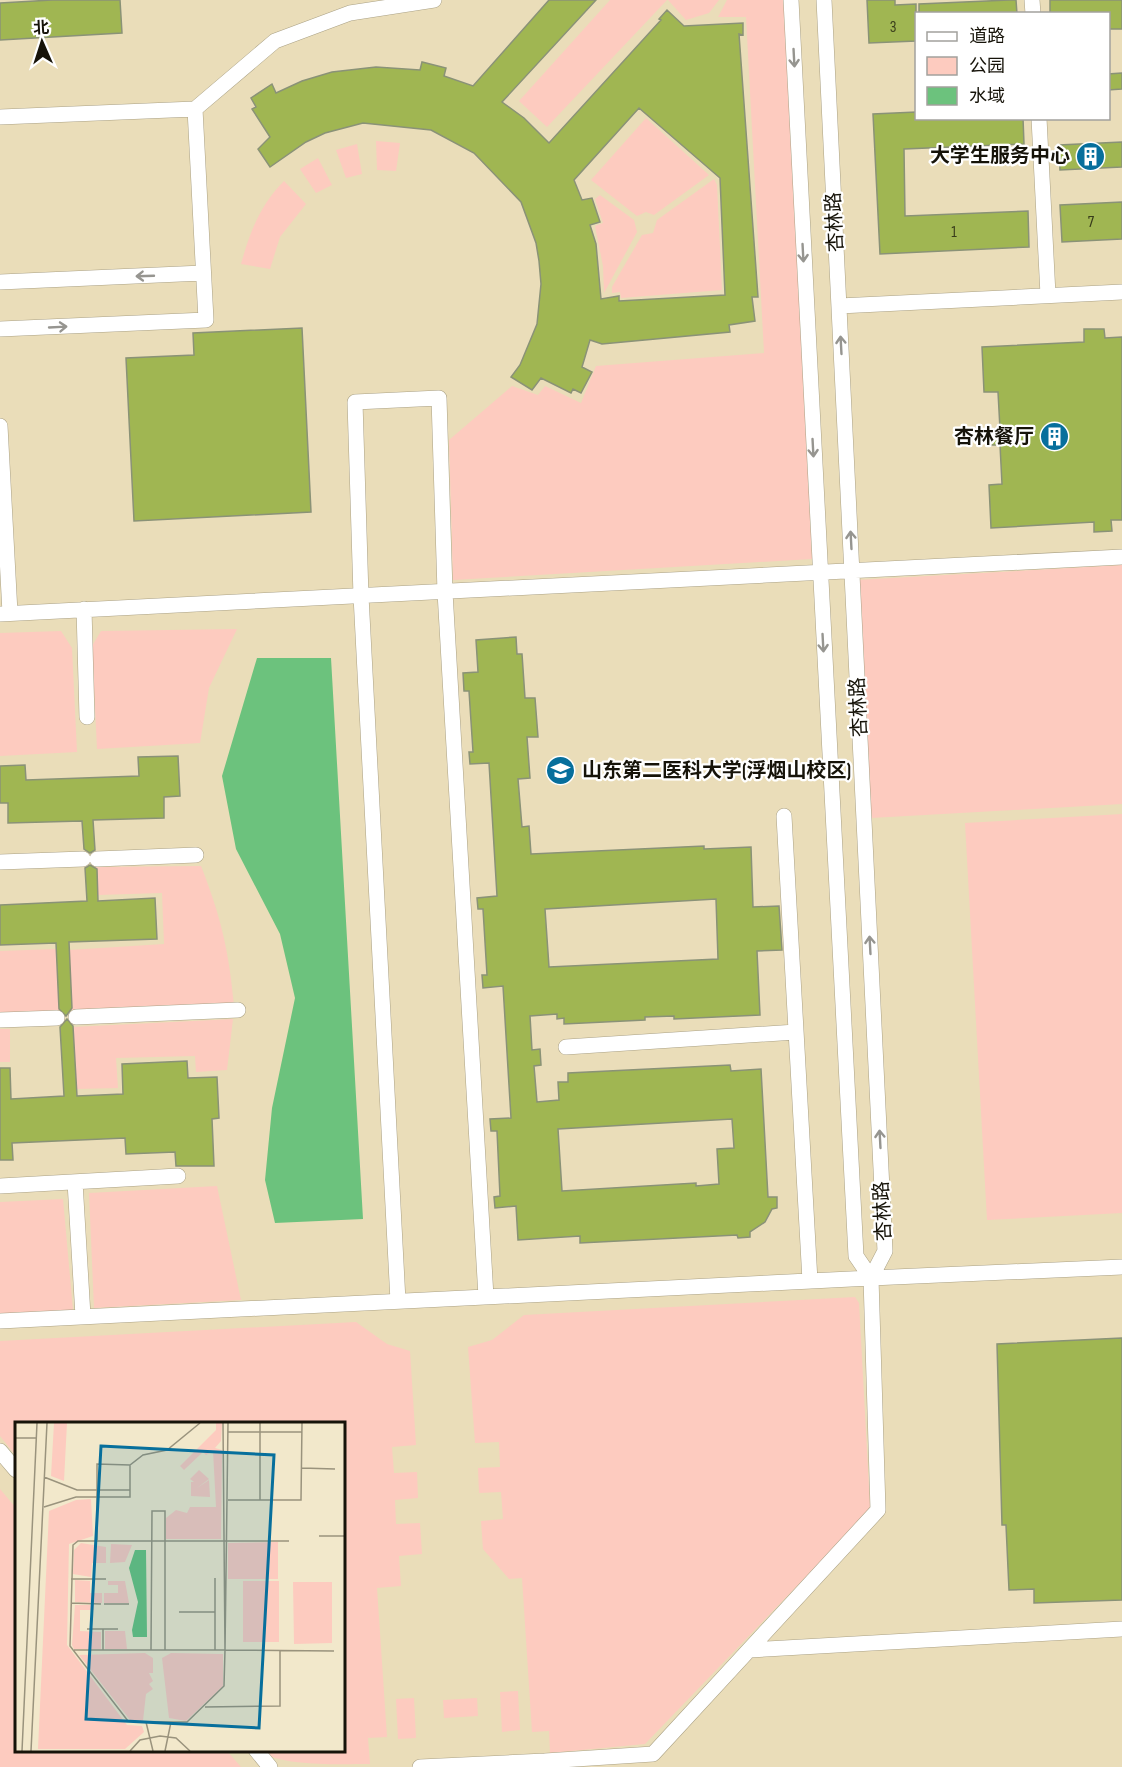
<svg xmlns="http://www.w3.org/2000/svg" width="1122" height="1767" viewBox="0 0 1122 1767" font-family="'Sofia Sans Condensed','Noto Sans SC',sans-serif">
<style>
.built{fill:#eaddb9;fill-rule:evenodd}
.green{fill:#fdcbbf}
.water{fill:#6cc27d}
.building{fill:#a0b652;stroke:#8a9277;stroke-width:1.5;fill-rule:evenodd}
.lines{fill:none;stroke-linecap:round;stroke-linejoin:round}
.minor-casing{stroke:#aaa185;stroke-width:16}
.minor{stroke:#fff;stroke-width:15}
.oneway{stroke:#969590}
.labels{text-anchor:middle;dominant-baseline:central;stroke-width:4.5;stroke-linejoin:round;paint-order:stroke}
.number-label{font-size:16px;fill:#383c1b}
.poi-label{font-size:20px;font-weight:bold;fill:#161309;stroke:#fff;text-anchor:end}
.street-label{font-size:20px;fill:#161309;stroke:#fff}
.inset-road{fill:none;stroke:#9a937d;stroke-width:1.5}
.view{fill:#076f9c;fill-opacity:0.15;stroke:#076f9c;stroke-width:3}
.inset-edge{fill:none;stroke:#161309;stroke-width:3}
</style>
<rect width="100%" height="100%" fill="#f2e8cb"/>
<path class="built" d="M0,0H1122V1767H0ZM916,14H1108V118H916ZM16,1424H344V1750H16Z"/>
<path class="green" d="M610,0H667L547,127L519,101Z
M668,0H719L709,13L686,20Z
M727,0H786L812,559L453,580L449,440L512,386L538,395L545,386L581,403L596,366L764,353L746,17H718Z
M646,118L709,175L654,215L646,212L637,216L591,180Z
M376,141L400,143L396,171L377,170Z
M357,144L362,174L346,178L336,150Z
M318,158L332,185L316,193L300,169Z
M714,179L717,185L722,290L621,298L620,292L612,293V287L642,235L653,233L657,220Z
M284,181L306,204L280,237L270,269L241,264C250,232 260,205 284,181Z
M600,195L634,220L637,232L604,293L603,266L595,226L603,223L595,199Z
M1122,565V804L871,818L857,580Z
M237,629L209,688L200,743L97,749L92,646L101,631Z
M61,631L72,648L77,752L0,756V633Z
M1122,814V1213L987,1220L965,823Z
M201,866C221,917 229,951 234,1006L72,1010L69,950L164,944L162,893L98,895L96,867Z
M56,949L59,1011L0,1013V951Z
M233,1019L227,1070L196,1072L195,1056L116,1058L118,1088L76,1089L73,1027Z
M0,1029H10V1062H0Z
M217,1186L241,1300L94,1308L89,1193Z
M63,1199L73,1310L0,1314V1202Z
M855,1297L859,1303L870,1506L866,1514L645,1744L550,1753L549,1731L532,1732L522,1578L509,1579L483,1549L481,1521L503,1519L501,1492L479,1493L478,1468L500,1467L499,1442L475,1443L468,1347L492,1340L524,1315Z
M356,1322L387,1344L410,1351L416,1445L392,1447L394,1473L417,1472L418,1498L395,1500L396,1524L420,1523L422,1554L399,1556L401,1586L377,1588L387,1737L368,1738L370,1764C344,1764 279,1767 262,1751L344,1750V1424H16V1456L0,1436V1341Z
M0,1489L16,1508V1750L227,1751L241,1767H0Z
M518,1691L520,1730L502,1732L500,1692Z
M414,1698L416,1738L398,1739L396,1699Z
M477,1698L478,1716L444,1718L443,1700Z"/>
<path class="water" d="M257,658H331L363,1219L275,1223L265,1180L272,1108L295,998L280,934L236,849L222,776Z"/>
<path class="building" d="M52,0H120L122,33L0,40V3Z
M549,0H596L502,102L524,118L549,143L661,20L659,19L667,10L684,26L743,23V35L739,34L758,297H752L755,321L729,325L730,332L602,344L590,340L582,367L592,372L581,393L573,389L571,393L541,378L532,390L511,377L520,365L537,324L541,284L539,261L536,243L521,202L474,153L431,130L363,123L325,133L306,142L270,167L258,149L270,137L252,109L256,107L251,98L272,84L276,93L302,81L332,72L376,67L420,70L422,62L446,68L444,76L473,86ZM639,108L720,178L725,295L619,301V296L601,299L596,244L590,225L600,222L592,198L582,200L574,180Z
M867,0H895V5L916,4V41L869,43Z
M1009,0H1016L1017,14H919V4Z
M1050,0H1122V29H1108V14H1050Z
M1122,73V89L1108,90V74Z
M916,112V118H1023L1024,144L904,149L905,216L1028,211L1029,247L880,254L873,114Z
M1122,142V167L1060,170L1059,145Z
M1122,202V239L1062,242L1060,205Z
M302,328L311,512L134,521L126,358L194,355L193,333Z
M1084,329H1104L1105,338L1122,337V520H1111L1112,531L1094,532V522L991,528L989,485L1002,484L1000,445H988L987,430L1000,429L998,392H984L982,347L1084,342Z
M516,637L517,654H522L525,698H535L538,737H527L530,778L518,779L522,827L529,826L531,854L704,846V849L751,847L753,907L779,906L782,950L757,951L760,1015L674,1019V1016L645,1017V1020L564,1024V1018L557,1019V1014L530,1016L532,1050L540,1049L541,1065L534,1066L537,1102L559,1100L558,1082H568V1073L730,1065L731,1071L761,1069L768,1197H777V1208L772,1209L765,1222L750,1232V1237L738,1238L737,1235L580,1243V1236L518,1240L516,1206L495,1208L494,1197L500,1196L497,1131H491L490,1119L511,1118L503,986L483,988L482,975H487L483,909H478L477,898L497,896L489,763L470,764L469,752H473L469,691H464L463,673L478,672L476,640ZM716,899L718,959L549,967L545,909ZM732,1119L734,1148L717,1149L719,1184L696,1186V1183L562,1191L558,1129Z
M178,756L180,796L164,797V818L93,820L95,850L90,853L84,849L82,821L8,823V803H0V766L25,765L26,780L139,776L138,757Z
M90,865L97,869L98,901L155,898L157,939L69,942L72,1008L66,1016L59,1009L56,943L0,945V905L87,901L85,868Z
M67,1019L73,1026L77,1096L123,1094L122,1064L187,1061L188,1078L217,1077L219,1118L212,1119L214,1166H176L175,1152L126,1154L125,1138L12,1143L13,1160H0V1068H10L11,1099L64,1096L60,1027Z
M1122,1338V1600L1034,1603V1589L1009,1590L1006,1525H1002L997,1344Z"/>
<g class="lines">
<defs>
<path id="minor" d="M791,0L856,1256L871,1278
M824,0L885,1251L871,1278
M1032,0L1033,14
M0,117L195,109L275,41L350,13L434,0
M1039,118L1048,295
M0,282L203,273
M839,306L1122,292
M0,329L206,320L195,109
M0,426L10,613
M84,609L87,717
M0,614L1122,557
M784,816L810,1281
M97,859L196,855
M0,862L83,859
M76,1017L238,1010
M0,1020L57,1018
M566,1047L796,1032
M75,1182L83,1316
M0,1186L178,1176
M871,1278L1122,1267
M398,1301L361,596L355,402L439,398L445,592L486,1297
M0,1321L871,1278L878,1510L653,1754L545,1761V1767
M0,1451L16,1470
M749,1650L1122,1629
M256,1750L270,1767
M420,1767L545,1761"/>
</defs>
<use href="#minor" class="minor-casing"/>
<use href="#minor" class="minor"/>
</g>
<defs><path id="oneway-shaft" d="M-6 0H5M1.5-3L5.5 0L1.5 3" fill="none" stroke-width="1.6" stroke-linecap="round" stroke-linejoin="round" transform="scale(1.5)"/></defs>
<g class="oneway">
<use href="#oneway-shaft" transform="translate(794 58) rotate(87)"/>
<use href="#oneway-shaft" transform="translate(803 253) rotate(87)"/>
<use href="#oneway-shaft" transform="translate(145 276) rotate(178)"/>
<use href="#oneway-shaft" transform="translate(58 327) rotate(-3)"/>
<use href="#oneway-shaft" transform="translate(841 345) rotate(-93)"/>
<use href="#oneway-shaft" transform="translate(813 448) rotate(87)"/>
<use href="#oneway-shaft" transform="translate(851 540) rotate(-93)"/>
<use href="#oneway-shaft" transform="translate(823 643) rotate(87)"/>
<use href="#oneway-shaft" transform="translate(870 945) rotate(-93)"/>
<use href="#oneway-shaft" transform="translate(880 1139) rotate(-93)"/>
</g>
<defs>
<symbol id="building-disc" viewBox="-11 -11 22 22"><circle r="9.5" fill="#076f9c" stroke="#fff"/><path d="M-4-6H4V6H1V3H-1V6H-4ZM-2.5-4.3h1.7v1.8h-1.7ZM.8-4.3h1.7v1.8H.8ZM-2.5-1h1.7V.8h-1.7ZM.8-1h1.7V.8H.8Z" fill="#fff"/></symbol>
<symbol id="university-disc" viewBox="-11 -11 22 22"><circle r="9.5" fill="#076f9c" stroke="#fff"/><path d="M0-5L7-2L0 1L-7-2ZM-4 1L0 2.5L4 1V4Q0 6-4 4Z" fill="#fff"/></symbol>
</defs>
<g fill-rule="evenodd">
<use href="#building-disc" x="1074" y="140" width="33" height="33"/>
<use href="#building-disc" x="1038" y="420" width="33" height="33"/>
<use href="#university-disc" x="544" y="754" width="33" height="33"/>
</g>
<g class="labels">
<g class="number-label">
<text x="893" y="27">3</text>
<text x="1091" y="222">7</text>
<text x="954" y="232">1</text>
</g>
<g class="poi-label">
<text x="1070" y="156">大学生服务中心</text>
<text x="1034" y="437">杏林餐厅</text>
<text x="582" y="771" text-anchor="start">山东第二医科大学(浮烟山校区)</text>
</g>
<g class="street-label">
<text transform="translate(835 222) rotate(-93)">杏林路</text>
<text transform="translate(859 707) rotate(-93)">杏林路</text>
<text transform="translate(883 1211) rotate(-93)">杏林路</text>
</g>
</g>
<g transform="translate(15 1422)">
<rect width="330" height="330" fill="#f2e8cb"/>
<path d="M39,1H52L49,59L36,54ZM194,1H207L206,19L200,26L207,28L206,117H151V96L161,88L172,91L175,85H201L198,29L191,33L188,30L169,48L165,44L201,8V1ZM184,48L194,57L182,66L194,58L195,75L176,74V60H179L175,57ZM76,77L78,114L54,122L52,223L112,303L127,304L129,310L110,327H23L34,89L61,78ZM263,120V157H213V121ZM66,121L91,125V141H77L76,155L58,152L59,128ZM96,122L117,123L110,140L95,141ZM60,158L75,159V171H87V181L60,180ZM93,159H110L114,181H89V171H103V163H93ZM228,159H264V220H228ZM278,160H317V221L279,222ZM60,183H79V188H65V209L86,210V227H59L57,223ZM90,209H110L112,227H90ZM130,231L138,236V251H134L138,259L134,262L138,267L131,272L128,299L115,298L64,233ZM156,231L208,232V264L171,299L154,296L147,236Z" fill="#fdcbbf"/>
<path d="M120,128H131L132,215H118L117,208L123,180L114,146Z" fill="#6cc27d"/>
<path class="inset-road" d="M208,1L210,228M245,1V78M213,10H287M0,16H21M287,46L320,47M29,55L62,68H115M213,78H286L287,1M29,85L61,75H115V43M304,114H330M82,118V42L115,43L128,33L152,28L185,1M200,156V228M56,157H91M56,181L86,182M89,182H114M164,190H200M72,207H103M88,207V228M59,228H210L209,264L172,300H156L150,329M136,228L137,89H150V228M210,228L213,1M210,228L319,229M330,251V270M190,285L265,284V229M131,300H156M7,329L22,1M16,329L32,1M115,329L125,318L145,314L161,316L175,329M138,329L131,300L113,299L55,224L58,123L63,119H274"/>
<path class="view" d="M86,24L259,33L244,306L71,297Z"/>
<rect width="330" height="330" class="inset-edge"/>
</g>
<rect x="915" y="12" width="195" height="108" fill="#ffffff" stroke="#a2a19d" stroke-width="1.5"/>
<rect x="927" y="32" width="30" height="9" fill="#ffffff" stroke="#a2a19d" stroke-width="1.5"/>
<text x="969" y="42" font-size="18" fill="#161309">道路</text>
<rect x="927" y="57" width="30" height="18" fill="#fdcbbf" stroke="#a2a19d" stroke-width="1.5"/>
<text x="969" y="72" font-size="18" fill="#161309">公园</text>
<rect x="927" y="87" width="30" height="18" fill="#6cc27d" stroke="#a2a19d" stroke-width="1.5"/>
<text x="969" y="102" font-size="18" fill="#161309">水域</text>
<g transform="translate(42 42) rotate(357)" stroke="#ffffff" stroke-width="4.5" paint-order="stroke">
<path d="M0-4.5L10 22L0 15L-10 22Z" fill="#161309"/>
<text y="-9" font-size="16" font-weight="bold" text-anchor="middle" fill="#161309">北</text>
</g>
</svg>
